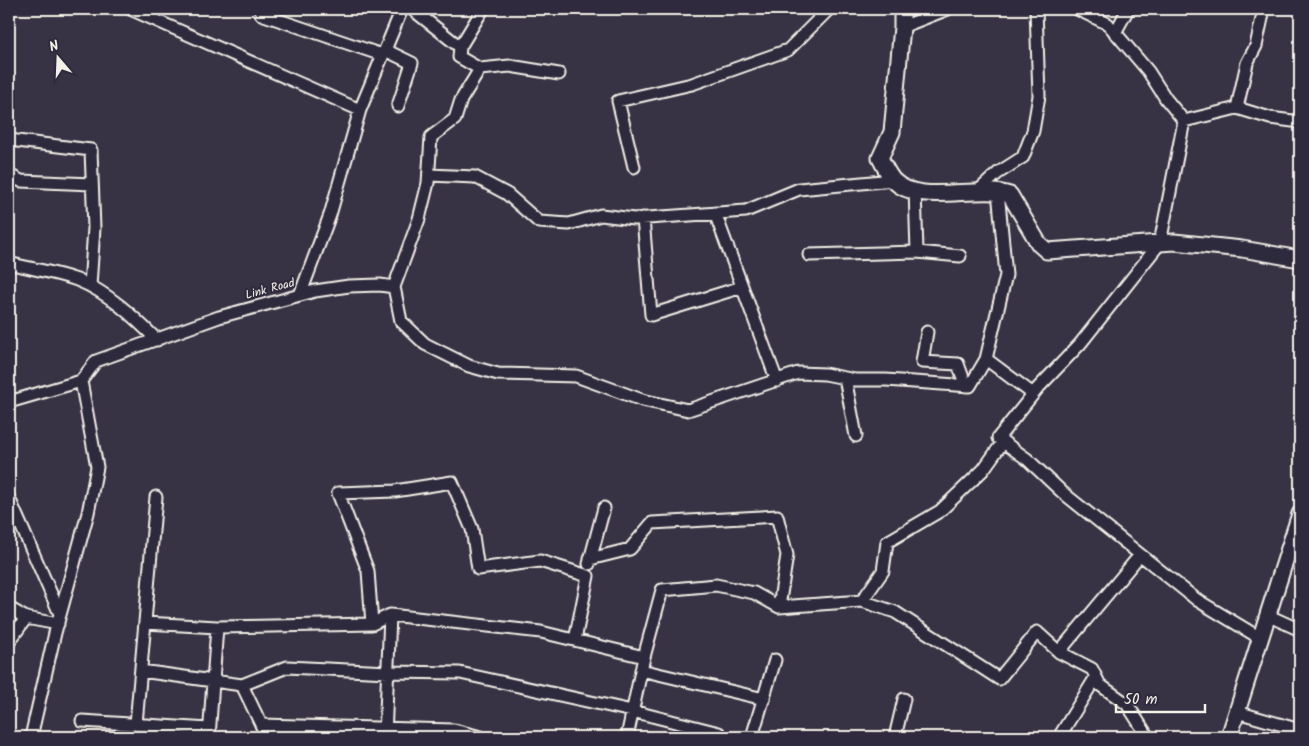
<svg xmlns="http://www.w3.org/2000/svg" width="1309" height="746" viewBox="0 0 1309 746" font-family="Kalam,sans-serif">
<style>
.lines{fill:none;stroke-linecap:round;stroke-linejoin:round}
.minor-casing{stroke:#f4f1e8;stroke-width:15}
.tertiary-casing{stroke:#f4f1e8;stroke-width:19}
.minor{stroke:#2f2a3d;stroke-width:11}
.tertiary{stroke:#2f2a3d;stroke-width:15}
.labels{text-anchor:middle;dominant-baseline:central;stroke-width:4;stroke-linejoin:round;paint-order:stroke}
.street-label{font-size:12px;fill:#f4f1e8;stroke:#2f2a3d}
</style>
<rect width="100%" height="100%" fill="#373244"/>
<filter id="ink" filterUnits="userSpaceOnUse"><feTurbulence type="fractalNoise" baseFrequency=".02" numOctaves="2"/><feDisplacementMap in="SourceGraphic" scale="10" xChannelSelector="R" yChannelSelector="G"/><feConvolveMatrix kernelMatrix="1 2 1 2 8 2 1 2 1" color-interpolation-filters="sRGB"/></filter>
<g filter="url(#ink)">
<g class="lines">
<defs>
<path id="minor" d="M130,9L360,110
M412,9L460,47L483,9
M1077,9L1108,24L1148,71L1166,99L1184,121L1237,108L1247,63L1256,46L1264,9
M261,14L382,55
M902,27L948,9
M1115,33L1128,9
M460,47L459,57L480,69L461,100L455,119L431,137L428,183L419,219L394,287L401,321L425,344L469,366L498,374L576,376L642,400L688,410L798,373L825,374L855,380H886L970,386L986,359L1033,394
M385,50L412,63L398,106
M480,69L510,66L559,74
M1237,108L1270,118L1300,122
M1184,121L1160,243L1080,344L1038,388L998,438L1027,459L1062,492L1197,600L1260,638
M9,140L91,150L94,228L90,286
M634,167L618,101L692,84L788,50L829,9
M9,175L21,181L92,184
M429,175L475,177L507,194L539,222L569,224L601,215L634,219L746,211L799,189L893,180
M915,190L917,252
M978,191L998,173L1023,157L1033,131L1039,96L1036,9
M715,213L777,381
M643,218L651,315L742,287
M809,255L917,252L960,256
M9,263C31,269 55,272 77,280C108,292 134,317 157,340
M300,295L330,215L360,110L402,9
M927,332L922,362L958,364L966,386
M986,359L1006,275L998,191
M845,378L856,436
M9,402L81,381L96,361L219,317L315,291L349,286L380,285L394,287
M9,498L60,614
M590,559L630,549L652,523L777,516L787,555L779,607
M589,564L604,508
M862,601L895,612L999,679L1037,632L1059,652L1140,555
M9,608L26,618L58,624
M1267,615L1300,630
M145,623L217,627
M372,624L368,571L338,493L395,491L452,482L472,529L478,569L540,561L588,576L575,640
M9,642L26,618
M1059,652L1092,669L1100,685L1127,704L1148,737
M644,657L662,590L716,585L754,593L779,607L862,601L883,571L887,542L940,511L983,470L1003,442
M641,670L764,699
M141,671L242,685L287,667L388,672L460,673L632,711L719,733
M242,685L267,737
M1237,712L1300,730
M82,721L209,729
M136,724L156,497
M261,725L454,730L481,737
M31,737L55,633L88,513L97,467L81,381
M209,737L217,627L372,624L390,615L541,632L644,657L627,737
M385,737L390,615
M752,737L775,660
M895,737L904,699
M1059,737L1096,677"/>
<path id="tertiary" d="M902,9V27L892,132L880,158C884,165 888,175 894,181C919,206 978,184 1010,195L1039,244L1047,251L1174,242L1242,249L1300,259
M1229,737L1300,514"/>
</defs>
<use href="#minor" class="minor-casing"/>
<use href="#tertiary" class="tertiary-casing"/>
<use href="#minor" class="minor"/>
<use href="#tertiary" class="tertiary"/>
</g>
</g>
<g class="labels">
<g class="street-label">
<text transform="translate(270 289) rotate(-15)">Link Road</text>
</g>
</g>
<rect width="1309" height="746" fill="none" stroke="#2f2a3d" stroke-width="30"/>
<rect x="15" y="15" width="1279" height="716" fill="none" stroke="#f4f1e8" stroke-width="2" filter="url(#ink)"/>
<g transform="translate(58 58) rotate(341)" stroke="#2f2a3d" stroke-width="4" paint-order="stroke">
<path d="M0-4L9 19L0 12L-9 19Z" fill="#f4f1e8"/>
<text y="-8" font-size="14" font-weight="bold" text-anchor="middle" fill="#f4f1e8">N</text>
</g>
<path d="M1116 704v8h89v-8" fill="none" stroke="#f4f1e8" stroke-width="2.5"/>
<text x="1124" y="704" font-size="15" fill="#f4f1e8" stroke="#2f2a3d" stroke-width="4" paint-order="stroke">50 m</text>
</svg>
